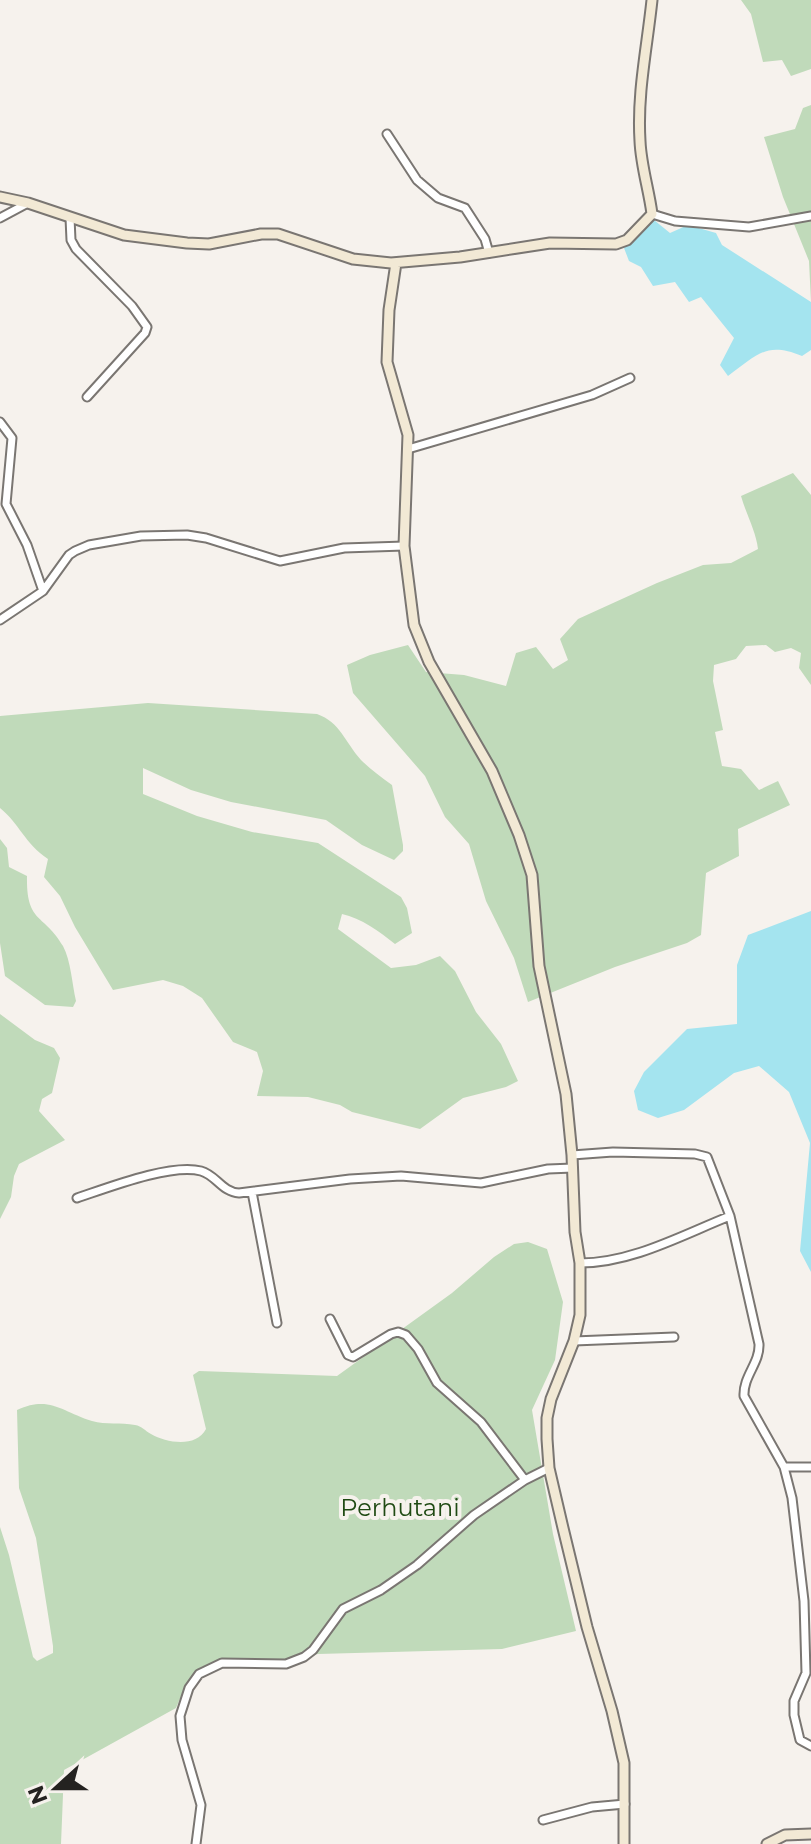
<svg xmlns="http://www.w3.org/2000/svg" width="811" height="1844" viewBox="0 0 811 1844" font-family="Montserrat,sans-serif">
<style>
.green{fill:#c0daba}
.water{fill:#a4e4ef}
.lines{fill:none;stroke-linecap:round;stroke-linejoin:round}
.street-casing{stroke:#7a7672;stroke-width:11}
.secondary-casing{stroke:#7a7672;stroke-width:13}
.street{stroke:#fff;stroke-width:7}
.secondary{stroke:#f2e9d5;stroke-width:9}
.labels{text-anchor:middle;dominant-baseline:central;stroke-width:8;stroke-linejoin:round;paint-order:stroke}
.park-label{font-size:24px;fill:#1f4a13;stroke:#f6f2ed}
</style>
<rect width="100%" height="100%" fill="#f6f2ed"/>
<path class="green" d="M741,0H811V69L791,76L782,60L763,62L751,14Z
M811,105V302L809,261L783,197L764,137L795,129L803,108Z
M793,473L811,495V685L799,668L801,653L791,648L775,652L766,645L746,646L736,659L714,665L713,681L723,730L715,732L722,766L741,769L759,790L778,781L790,805L738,829L739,856L706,873L701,935L687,943L615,967L528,1002L514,958L486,901L469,844L445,817L425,776L353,693L347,665L370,655L408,645L426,672L464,675L506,686L516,653L536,647L553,669L568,660L560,639L578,619L657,583L703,565L731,563L758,549C756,531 746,514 741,496Z
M148,703L317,714C340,722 345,742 361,760C370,769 381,777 392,785L403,845V851L394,860L362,845L326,820L231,802L191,790L143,768V794L197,816L252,832L318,843L401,897L407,908L412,933L395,944C380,932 361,918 342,914L338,929L391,968L416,965L440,956L455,971L476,1012L501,1044L518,1081L506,1087L463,1098L420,1129L352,1112L340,1105L308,1097L257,1096L263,1071L257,1052L233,1042L202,998L183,986L163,980L113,990L75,927L60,896L44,877L48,859C25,844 19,823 0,808V716Z
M0,839L7,848L9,867L27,876C26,924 44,913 63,946C71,961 72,984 76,1001L73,1007L45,1005L5,976L0,943Z
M0,1014L35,1040L54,1048L60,1058L52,1093L42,1099L39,1111L65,1140L19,1164L14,1176L11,1197L0,1219Z
M528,1242L547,1249L563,1302L555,1360L532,1410L553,1534L576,1631L502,1649L318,1654L281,1660L228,1661L201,1667L186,1684L176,1708L64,1770L61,1844H0V1527L9,1555L33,1657L37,1661L53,1653V1646L36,1538L19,1488L17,1410C50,1395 62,1412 92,1421C106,1425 121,1422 135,1425C142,1426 145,1431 151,1434C167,1443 196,1448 206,1429L193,1375L199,1371L337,1376L452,1293L494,1257L514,1244Z"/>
<path class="water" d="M654,220L670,233L688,225L716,233L722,245L811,302V350L802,356C766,341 757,355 728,376L720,365L734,338L701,297L689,302L675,282L653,286L641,267L629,261L624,248Z
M811,911V1272L800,1251L810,1143L789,1092L759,1066L734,1073L684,1110L658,1118L638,1110L634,1091L644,1072L687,1029L737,1024V965L748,935Z"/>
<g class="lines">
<defs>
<path id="street" d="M387,134L417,180L438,198L465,208L485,239L489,253
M652,214L675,221L749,227L811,216
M0,218L28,203
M70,218L71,240L76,249L132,306L147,327L145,333L87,397
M0,422L12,438L6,504L27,545L43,591L0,620
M408,449L592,395L630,378
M43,591L69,555L75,551L89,545L141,536L187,535L206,538L280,561L344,548L404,546
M572,1155L613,1152L695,1154L707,1157L730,1216L759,1344C760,1363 743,1376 744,1396L784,1467L792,1498L804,1601L806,1673L794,1701V1715L800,1740L811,1746
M252,1192L277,1323
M77,1198C107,1188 171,1163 201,1171C216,1175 222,1192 239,1193L350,1179L401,1176L481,1183L548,1169L573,1168
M580,1263C632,1263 682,1235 730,1216
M330,1319L348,1355L353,1357L391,1334L398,1332L406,1335L418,1349L437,1383L481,1422L525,1480
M574,1341L674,1337
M784,1467H811
M543,1820L592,1807L625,1804
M196,1844L201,1805L182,1740L180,1716L189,1688L199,1674L222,1663L286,1664L304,1657L313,1650L343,1609L381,1590L417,1565L474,1515L525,1480L549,1468"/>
<path id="secondary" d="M0,197L28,203L124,235L187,243L209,244L261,234H278L353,259L391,263L460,257L550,243L616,244L627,240L652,214C649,190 641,166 640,141C637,93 647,48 652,0
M396,263L389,310L387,362L408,435L404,546L414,625L429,662L492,771L519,835L532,875L539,966L566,1094L572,1155L575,1232L580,1263V1315L574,1341L551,1399L547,1418V1439L549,1468L563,1528L587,1627L612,1711L624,1763V1844
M767,1844L785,1835L811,1834"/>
</defs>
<use href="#street" class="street-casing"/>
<use href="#secondary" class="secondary-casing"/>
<use href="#street" class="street"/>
<use href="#secondary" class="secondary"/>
</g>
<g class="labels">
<g class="park-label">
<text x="400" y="1507">Perhutani</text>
</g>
</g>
<g transform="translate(56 1788) rotate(249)" stroke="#f6f2ed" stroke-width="6" paint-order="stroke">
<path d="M0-6L14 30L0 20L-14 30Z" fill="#242220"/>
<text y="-12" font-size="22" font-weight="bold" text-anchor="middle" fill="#242220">N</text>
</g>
</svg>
